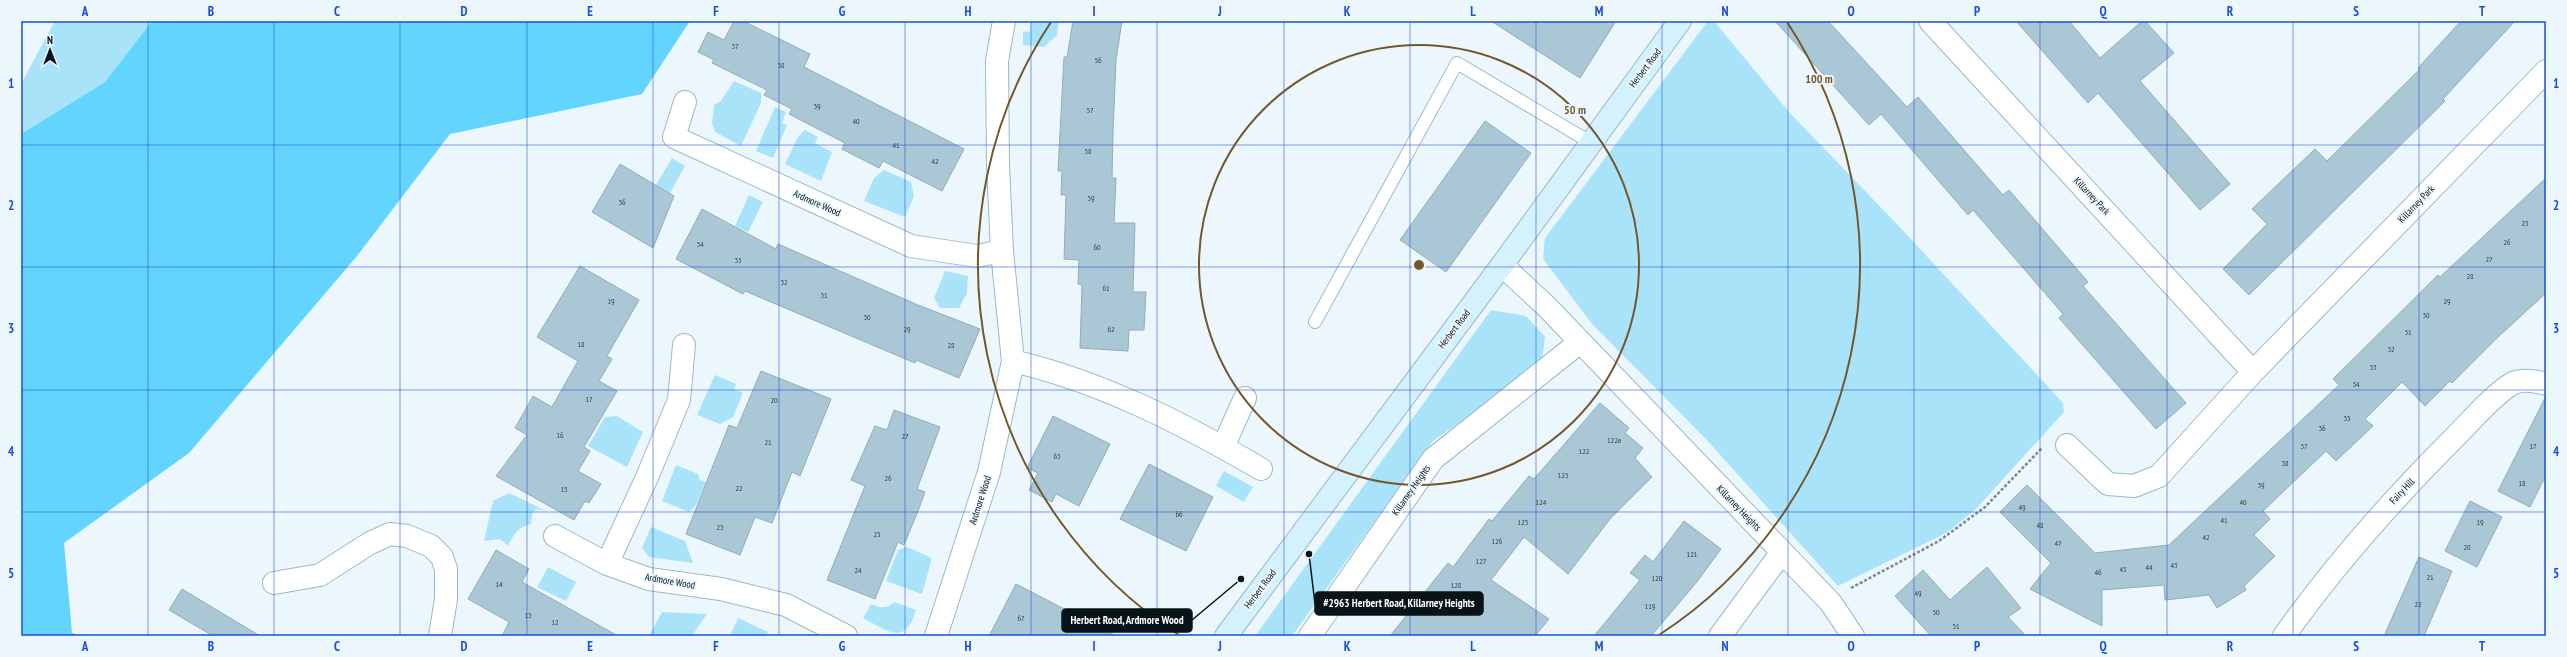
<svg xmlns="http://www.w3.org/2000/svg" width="2567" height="657" viewBox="0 0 2567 657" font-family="'PT Sans Narrow',sans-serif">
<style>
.green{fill:#a9e3fa}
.forest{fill:#62d4fe}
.building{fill:#a9c7d4;stroke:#90adb9}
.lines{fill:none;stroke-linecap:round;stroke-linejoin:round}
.lane-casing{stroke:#9bb9c6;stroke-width:14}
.street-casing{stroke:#9bb9c6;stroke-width:24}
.secondary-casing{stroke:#9bb9c6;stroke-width:24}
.path{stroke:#7c878d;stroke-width:2.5;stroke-dasharray:3 2;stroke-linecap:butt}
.lane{stroke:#fff;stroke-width:12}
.street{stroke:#fff;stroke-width:22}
.secondary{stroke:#d3f2fe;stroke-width:22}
.grid{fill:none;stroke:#1d4ed8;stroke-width:1;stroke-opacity:0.55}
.ring{fill:none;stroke:#74572b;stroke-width:2}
.labels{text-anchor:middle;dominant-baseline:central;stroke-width:4;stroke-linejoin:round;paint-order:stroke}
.number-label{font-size:8px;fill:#314147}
.street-label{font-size:10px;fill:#091418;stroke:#ebf7fd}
.centre{fill:#74572b;stroke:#ebf7fd;stroke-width:2}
.ring-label{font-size:12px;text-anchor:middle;font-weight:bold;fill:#74572b;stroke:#ebf7fd;stroke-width:4;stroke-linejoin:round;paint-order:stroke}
.leader{fill:none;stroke:#091418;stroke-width:1.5}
.callout-dot{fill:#091418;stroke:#ebf7fd;stroke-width:1.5}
.callout{fill:#091418;stroke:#091418;stroke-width:1.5}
.callout-label{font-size:11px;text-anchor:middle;font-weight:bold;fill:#fff}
.neatline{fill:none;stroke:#1d4ed8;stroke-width:1.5}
.grid-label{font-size:13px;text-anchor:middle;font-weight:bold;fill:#1d4ed8}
</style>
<rect width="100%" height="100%" fill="#ebf7fd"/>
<path class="green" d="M55,21H152L105,82L21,134V84Z
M1031,21H1059L1057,35L1044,47L1023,45V31L1030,32Z
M1708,21H1714L1789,112L1894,221L2063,403L2064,412L1976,509L1948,532L1838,586L1705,438L1592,324L1543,259L1545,238Z
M734,81L761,93V103L741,146L715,132L712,123L714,105L721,101Z
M775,107L786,112L782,123L787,125L773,158L756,151Z
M805,130L818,137L815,143L832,152L821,181L785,164L798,137Z
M672,158L685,166L670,193L656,185Z
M884,170L911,182L914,196L905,217L864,201L874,178Z
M749,195L763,202L748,232L735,226Z
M945,271L968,276L967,293L959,308H940L934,298Z
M1491,310L1526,316L1545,337L1542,360L1529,374L1433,441L1292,636H1255Z
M715,375L736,384L734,389L743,393L733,417L720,424L697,415Z
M617,416L643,432L627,467L588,446L605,417Z
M676,465L698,474L700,480L706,482L696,505L689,512L662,501Z
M1224,471L1253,487L1244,502L1216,486Z
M509,493L546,511L536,509L532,514L531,524C518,527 513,535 508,546L500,539L484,541L493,501Z
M651,527L685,541L693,563L649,557L642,548Z
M907,547L932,558L922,594L886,581L898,550Z
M548,567L576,582L566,601L537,587Z
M894,602L916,610C905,647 888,631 863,618L871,604C879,608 888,609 894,602Z
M662,612L707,614L692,636H649Z
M738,618L768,632L766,636H730Z"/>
<path class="forest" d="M152,21H690L642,94L450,134L357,256L189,453L64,543L72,633L83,636H21V134L105,82Z"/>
<path class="building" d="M734,21H743L810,54L804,67L964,149L942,191L883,161L879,168L842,149L845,143L789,114L792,109L764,95L767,90L712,63L714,60L698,52L708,32L724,40Z
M1073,21H1122L1116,60L1113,132L1112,178H1116L1114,223H1135L1133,292H1146L1144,330H1129L1128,351L1080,348L1082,285L1078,284L1079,260L1064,259L1066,195H1061L1062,171H1058L1064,57H1067Z
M1491,21H1616L1580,78Z
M1775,21H1828L1907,107L1918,97L2003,195L2009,190L2088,282L2083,286L2186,403L2156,429L2059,318L2063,314L1973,210L1968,215L1881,114L1869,125Z
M2016,21H2069L2100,58L2142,21H2145L2174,53L2140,81L2230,184L2200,210L2098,93L2088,103Z
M2461,21H2515L2443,99L2445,101L2249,295L2223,269L2267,224L2252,209L2315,149L2327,161L2420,69L2418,68Z
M1485,121L1531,153L1446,272L1400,240Z
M620,164L674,196L653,248L592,212Z
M2546,178V293L2498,337L2452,383L2450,381L2425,406L2402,382L2365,419L2373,426L2336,461L2326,451L2263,511L2270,519L2254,535L2275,556L2244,586L2246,590L2217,608L2209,595L2165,600L2164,585L2102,590V626L2030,589L2051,563L2000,512L2027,485L2095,553L2169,545L2339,385L2333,379L2438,275L2440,277Z
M702,209L776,249L778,244L918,305L980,329L959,378L916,360L915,363L745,291L743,294L676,259Z
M580,266L639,300L607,356L612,359L599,381L617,391L584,447L590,451L578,471L601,484L589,503L585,501L574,520L496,476L527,435L515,428L533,396L552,407L578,361L537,337Z
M761,371L831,399L800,476L792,472L772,523L755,517L740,555L686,534L729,425L737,428Z
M2546,396V475L2530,507L2498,491Z
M1600,403L1629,428L1625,433L1643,448L1635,458L1652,477L1610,519L1568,574L1524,537L1491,580L1549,619L1535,636H1390L1448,563L1453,567L1489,519L1492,521L1529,476L1534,479Z
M894,410L940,427L917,489L925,492L918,511L904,545L898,542L875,599L827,580L865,486L851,480L875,426L887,430Z
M1053,416L1110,444L1079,506L1056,494L1052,502L1029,490L1038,473L1027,468Z
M1149,464L1213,497L1186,551L1120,519Z
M2470,501L2502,517L2477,567L2445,551Z
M1684,521L1721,549L1696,583L1651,636H1594L1640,580L1630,573L1645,555L1653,562Z
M496,550L529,569L522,582L618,636H502L509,622L468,599Z
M2419,557L2452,571L2424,636H2384Z
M1987,567L2021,608L2008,617L2026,636H1931L1895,596L1923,570L1950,600Z
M1016,584L1049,601L1116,636H989Z
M182,589L260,636H213L169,610Z"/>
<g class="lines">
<defs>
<path id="lane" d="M1315,322L1457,63L1590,142"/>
<path id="street" d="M1930,21L2253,372
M685,102L674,137L911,246L977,256L1002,251
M1502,265L1548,308L1831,603L1853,636
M1013,361C1102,382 1182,423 1261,469
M2067,445L2108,484L2134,486L2159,476L2253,372L2546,71
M1223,447L1245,398
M555,536L607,564L649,579L721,589L786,605L846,636
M607,564L648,475L679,400L684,345
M274,583L320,575L370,543L390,534L407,536L431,546L442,557L446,569V599L440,636
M936,636L989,472L1013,361L1002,251L998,166L997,61L1004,21
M1310,636L1433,459L1580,342
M1720,636L1782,552
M2284,636C2335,564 2393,499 2455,437C2471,421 2495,393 2513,383C2523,379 2536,381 2546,384"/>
<path id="secondary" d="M1226,636L1502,265L1680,21"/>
</defs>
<use href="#lane" class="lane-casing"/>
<use href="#street" class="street-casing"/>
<use href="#secondary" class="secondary-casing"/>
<path class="path" d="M1851,588L1939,541L1985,507L2042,448"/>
<use href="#lane" class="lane"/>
<use href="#street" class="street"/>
<use href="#secondary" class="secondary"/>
</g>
<path class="grid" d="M148,21V636M274,21V636M400,21V636M527,21V636M653,21V636M779,21V636M905,21V636M1031,21V636M1157,21V636M1284,21V636M1410,21V636M1536,21V636M1662,21V636M1788,21V636M1914,21V636M2040,21V636M2167,21V636M2293,21V636M2419,21V636M21,145H2546M21,267H2546M21,390H2546M21,512H2546"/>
<g class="ring">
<circle cx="1419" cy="265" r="220"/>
<path d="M1179 635A441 441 0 0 1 1051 22M1787 22A441 441 0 0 1 1659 635"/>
</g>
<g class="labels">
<g class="number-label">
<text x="735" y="46">37</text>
<text x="1098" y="60">56</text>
<text x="781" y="65">38</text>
<text x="817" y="106">39</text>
<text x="1090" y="110">57</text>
<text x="856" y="121">40</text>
<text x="896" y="145">41</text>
<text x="1088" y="151">58</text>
<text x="935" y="161">42</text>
<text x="1091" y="198">59</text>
<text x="622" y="202">36</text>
<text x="2525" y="223">25</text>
<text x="2507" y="242">26</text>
<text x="700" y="244">34</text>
<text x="1097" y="247">60</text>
<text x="2489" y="259">27</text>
<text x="738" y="260">33</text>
<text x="2470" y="276">28</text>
<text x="784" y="282">32</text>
<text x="1106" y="288">61</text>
<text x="824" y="295">31</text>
<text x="611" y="301">19</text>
<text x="2447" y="301">29</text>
<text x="2426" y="315">30</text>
<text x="867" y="317">30</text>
<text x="907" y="329">29</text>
<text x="1111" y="329">62</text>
<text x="2408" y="332">31</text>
<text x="581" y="344">18</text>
<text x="951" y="345">28</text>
<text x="2391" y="349">32</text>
<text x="2373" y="367">33</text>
<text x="2356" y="384">34</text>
<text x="589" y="399">17</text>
<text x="774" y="400">20</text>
<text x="2347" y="418">35</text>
<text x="2322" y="428">36</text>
<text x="560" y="435">16</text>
<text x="905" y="436">27</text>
<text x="1614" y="440">122a</text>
<text x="768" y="442">21</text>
<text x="2304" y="446">37</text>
<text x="2533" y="446">17</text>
<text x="1584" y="451">122</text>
<text x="1057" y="456">63</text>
<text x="2285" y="463">38</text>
<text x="1563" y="475">123</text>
<text x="888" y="478">26</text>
<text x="2522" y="483">18</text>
<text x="2261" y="485">39</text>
<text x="739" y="488">22</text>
<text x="564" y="489">15</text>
<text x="1541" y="502">124</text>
<text x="2243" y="502">40</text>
<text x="2022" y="507">49</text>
<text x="1179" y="514">66</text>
<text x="2224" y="520">41</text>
<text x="1523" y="522">125</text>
<text x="2480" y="522">19</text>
<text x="2040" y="525">48</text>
<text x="720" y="527">23</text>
<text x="877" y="534">25</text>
<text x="2206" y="537">42</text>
<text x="1497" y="541">126</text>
<text x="2058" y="543">47</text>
<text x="2467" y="547">20</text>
<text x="1692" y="554">121</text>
<text x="1481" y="561">127</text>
<text x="2174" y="565">43</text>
<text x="2149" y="567">44</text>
<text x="2123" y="569">45</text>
<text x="858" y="570">24</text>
<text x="2098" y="572">46</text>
<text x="2430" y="577">21</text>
<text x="1657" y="578">120</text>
<text x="499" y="584">14</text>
<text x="1456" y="585">128</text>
<text x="1918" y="593">49</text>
<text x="2418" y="604">22</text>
<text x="1650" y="606">119</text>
<text x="1936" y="612">50</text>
<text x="528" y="615">13</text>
<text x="1021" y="618">67</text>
<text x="555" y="622">12</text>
<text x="1956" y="626">51</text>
</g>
<g class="street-label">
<text transform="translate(1645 68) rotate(-53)">Herbert Road</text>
<text transform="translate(2092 196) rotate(47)">Killarney Park</text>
<text transform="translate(817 203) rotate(24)">Ardmore Wood</text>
<text transform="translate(2416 204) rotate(-46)">Killarney Park</text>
<text transform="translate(1454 329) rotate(-53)">Herbert Road</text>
<text transform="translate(1411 490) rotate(-55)">Killarney Heights</text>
<text transform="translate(2402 491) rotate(-47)">Fairy Hill</text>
<text transform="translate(980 500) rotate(-72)">Ardmore Wood</text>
<text transform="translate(1739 508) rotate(46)">Killarney Heights</text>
<text transform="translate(670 581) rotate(10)">Ardmore Wood</text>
<text transform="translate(1260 589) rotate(-53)">Herbert Road</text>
</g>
</g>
<circle cx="1419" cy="265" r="6" class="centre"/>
<g class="ring-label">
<text x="1819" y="83">100 m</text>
<text x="1575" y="114">50 m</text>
</g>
<path class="leader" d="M1309 554L1315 604M1241 579L1192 620"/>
<g class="callout-dot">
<circle cx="1309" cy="554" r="4"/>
<circle cx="1241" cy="579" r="4"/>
</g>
<g class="callout">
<rect x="1315" y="592" width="168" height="23" rx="4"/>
<rect x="1062" y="609" width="130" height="23" rx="4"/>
</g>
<g class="callout-label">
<text x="1399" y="607">#2963 Herbert Road, Killarney Heights</text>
<text x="1127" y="624">Herbert Road, Ardmore Wood</text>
</g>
<rect width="2567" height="657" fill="none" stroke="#ebf7fd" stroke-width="44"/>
<g transform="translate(50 50)" stroke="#ebf7fd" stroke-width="3" paint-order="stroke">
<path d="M0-3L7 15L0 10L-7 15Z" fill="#091418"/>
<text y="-6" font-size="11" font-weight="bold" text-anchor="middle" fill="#091418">N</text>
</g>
<rect x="22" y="22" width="2523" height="613" class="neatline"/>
<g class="grid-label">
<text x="85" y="16">A</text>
<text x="211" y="16">B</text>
<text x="337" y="16">C</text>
<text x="464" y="16">D</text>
<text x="590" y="16">E</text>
<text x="716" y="16">F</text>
<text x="842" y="16">G</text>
<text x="968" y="16">H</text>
<text x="1094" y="16">I</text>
<text x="1220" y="16">J</text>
<text x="1347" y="16">K</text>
<text x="1473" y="16">L</text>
<text x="1599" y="16">M</text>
<text x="1725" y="16">N</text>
<text x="1851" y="16">O</text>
<text x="1977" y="16">P</text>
<text x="2103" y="16">Q</text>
<text x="2230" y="16">R</text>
<text x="2356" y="16">S</text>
<text x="2482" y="16">T</text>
<text x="11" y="88">1</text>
<text x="2556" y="88">1</text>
<text x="11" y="210">2</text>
<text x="2556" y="210">2</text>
<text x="11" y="333">3</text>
<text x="2556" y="333">3</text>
<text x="11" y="456">4</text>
<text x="2556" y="456">4</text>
<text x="11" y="578">5</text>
<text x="2556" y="578">5</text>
<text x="85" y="651">A</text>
<text x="211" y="651">B</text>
<text x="337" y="651">C</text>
<text x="464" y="651">D</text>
<text x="590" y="651">E</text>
<text x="716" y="651">F</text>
<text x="842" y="651">G</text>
<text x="968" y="651">H</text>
<text x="1094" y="651">I</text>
<text x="1220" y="651">J</text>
<text x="1347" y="651">K</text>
<text x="1473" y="651">L</text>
<text x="1599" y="651">M</text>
<text x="1725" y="651">N</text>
<text x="1851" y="651">O</text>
<text x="1977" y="651">P</text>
<text x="2103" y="651">Q</text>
<text x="2230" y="651">R</text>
<text x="2356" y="651">S</text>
<text x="2482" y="651">T</text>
</g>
</svg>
